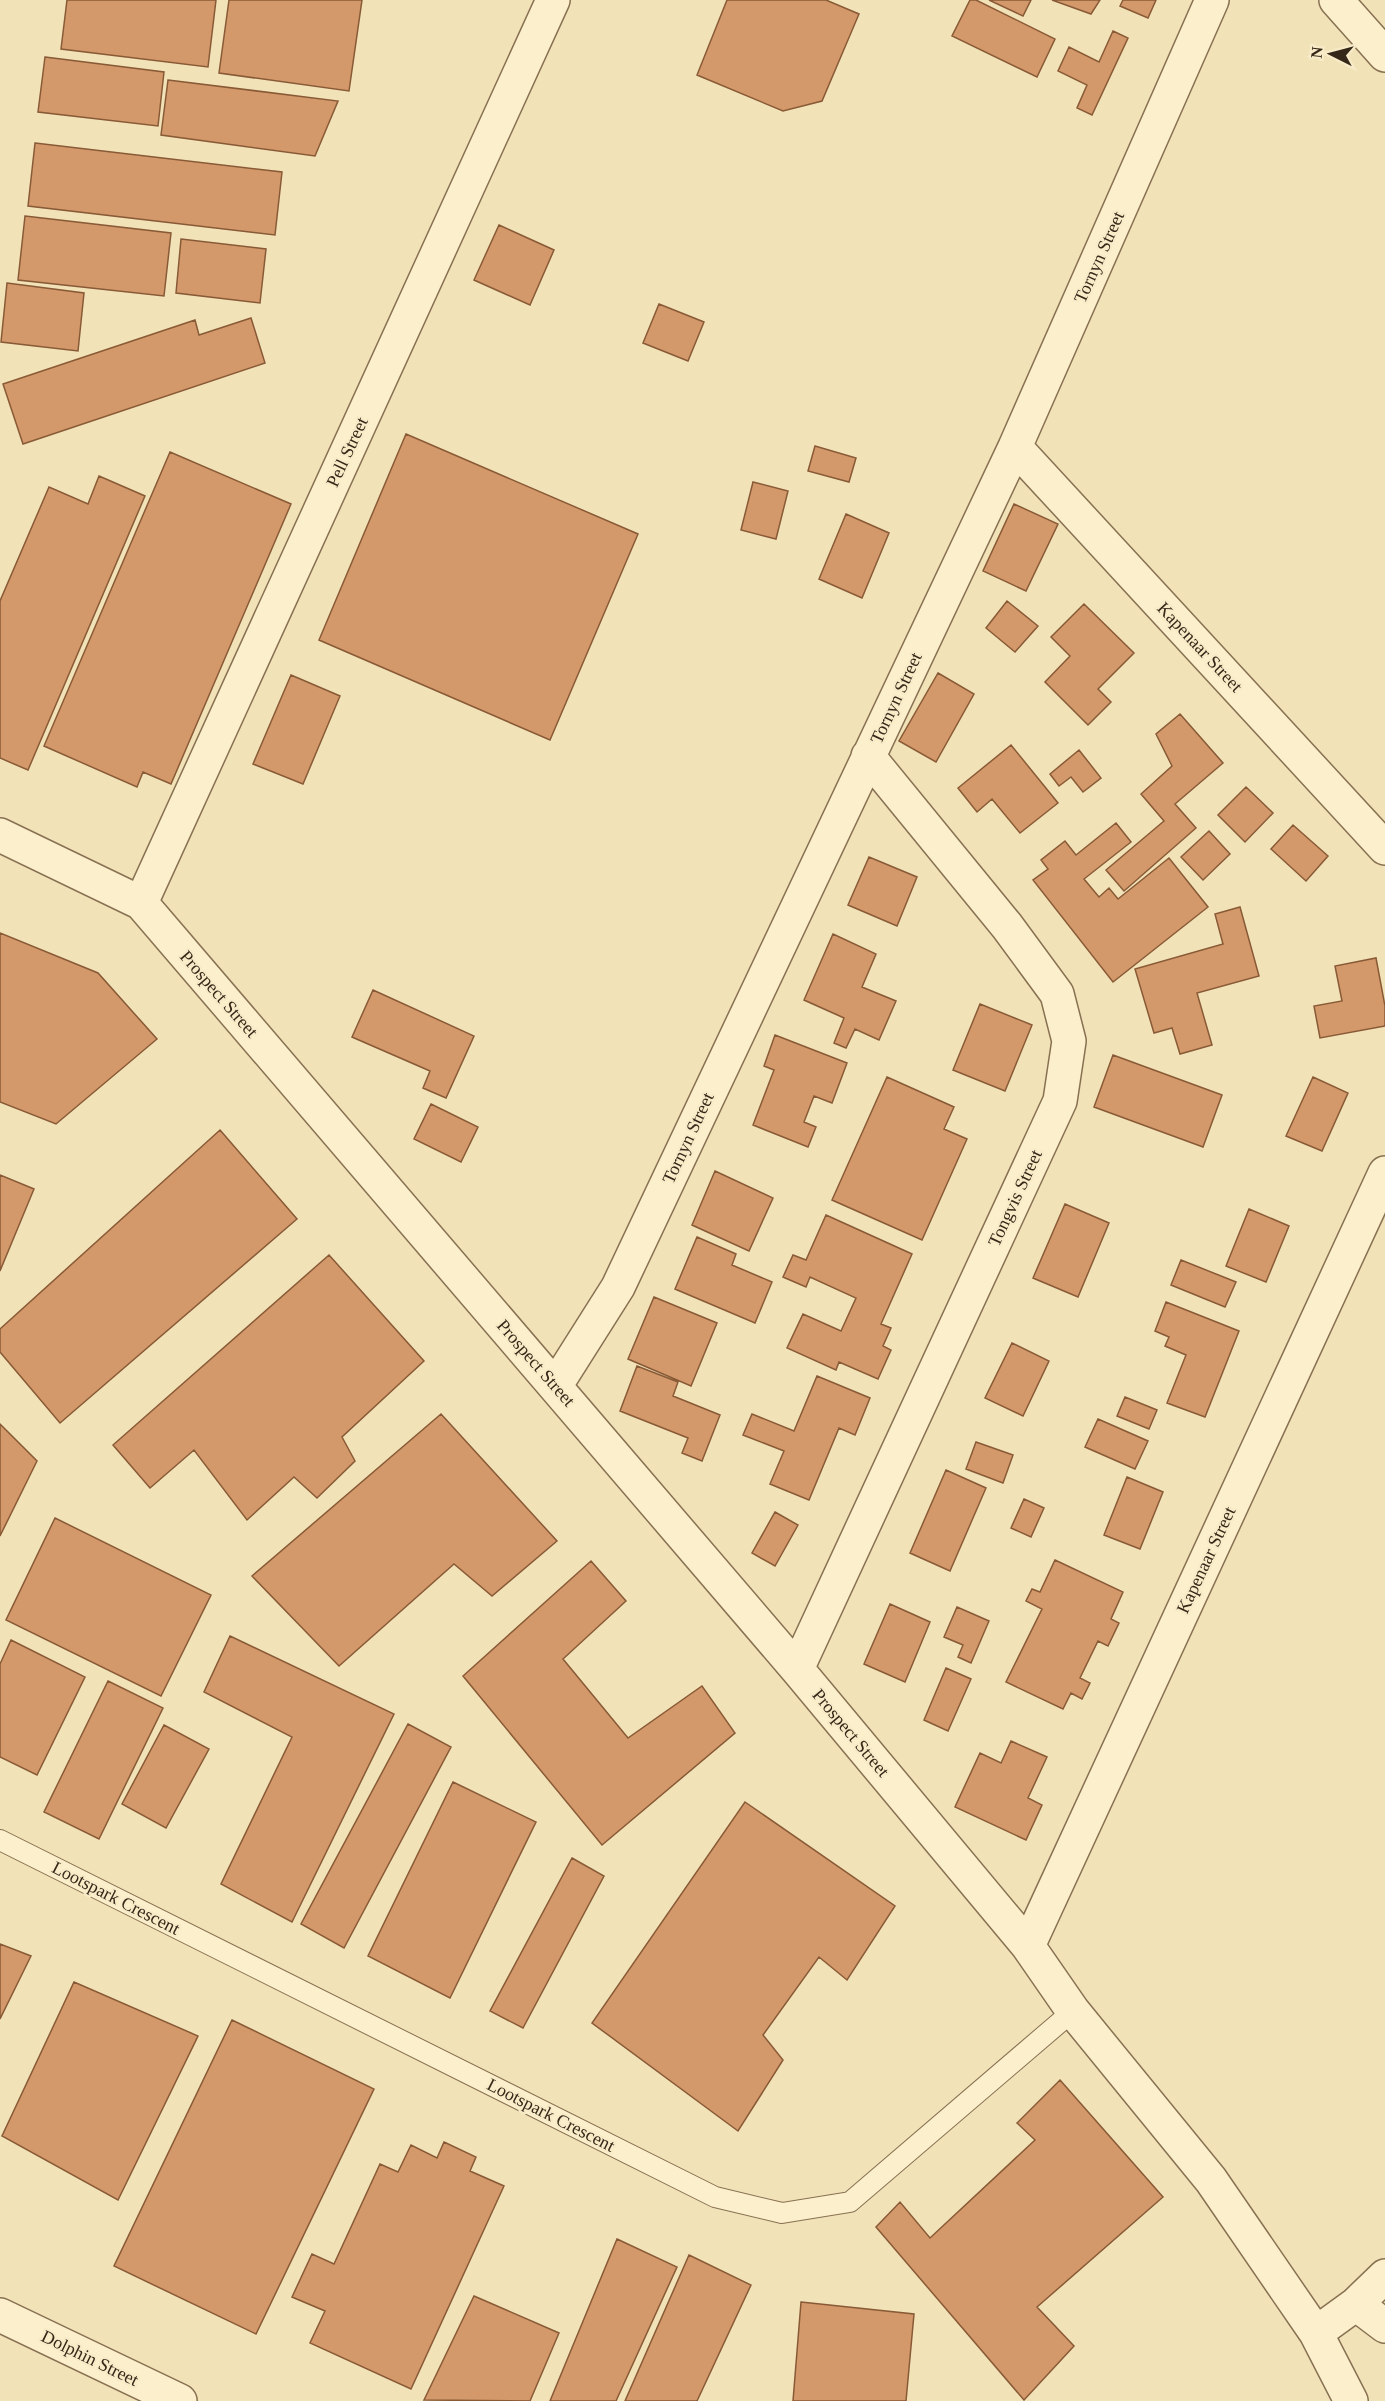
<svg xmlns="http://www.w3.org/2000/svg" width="1385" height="2401" viewBox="0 0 1385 2401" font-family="'Times New Roman',serif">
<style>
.building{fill:#d3996b;stroke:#895a36;stroke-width:1.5}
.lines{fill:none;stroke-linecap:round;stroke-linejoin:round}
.service-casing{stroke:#887152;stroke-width:22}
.minor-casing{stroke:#887152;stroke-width:36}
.tertiary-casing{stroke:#887152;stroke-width:36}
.service{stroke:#fcefcc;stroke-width:20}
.minor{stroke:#fcefcc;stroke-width:33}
.tertiary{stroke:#fcefcc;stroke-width:33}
.labels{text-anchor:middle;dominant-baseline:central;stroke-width:4.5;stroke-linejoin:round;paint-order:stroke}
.street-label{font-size:18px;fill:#362819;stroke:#f8ecc8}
</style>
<rect width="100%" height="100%" fill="#f1e2b8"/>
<path class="building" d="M67,0H216L208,67L61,49Z
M229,0H362L349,91L219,73Z
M727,0H826L859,14L822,101L783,111L697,75Z
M970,0H976L1055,39L1037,77L952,36Z
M989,0H1031L1023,16Z
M1052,0H1100L1091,14Z
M1123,0H1156L1148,18L1120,6Z
M1113,31L1128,38L1092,115L1077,108L1087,85L1058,71L1069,47L1099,62Z
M45,57L164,72L158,126L38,112Z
M168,80L338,101L315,156L161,135Z
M35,143L282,172L275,235L28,206Z
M25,216L171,233L164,296L18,280Z
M499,225L554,250L530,305L474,280Z
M181,239L266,249L260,303L176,293Z
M7,283L84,293L78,351L1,342Z
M659,304L704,322L688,361L643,343Z
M251,318L265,363L23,444L3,384L195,320L199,335Z
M406,434L638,534L550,740L319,640Z
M815,446L856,458L849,482L808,471Z
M170,452L291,504L171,784L143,772L137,787L44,746Z
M99,476L145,496L28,770L0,758V601L49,487L88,504Z
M753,482L788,491L776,539L741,530Z
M1014,504L1058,524L1026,591L983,571Z
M846,514L889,533L862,598L819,579Z
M1007,601L1038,626L1015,652L986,628Z
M1084,604L1134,653L1098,689L1111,702L1088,725L1045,682L1070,656L1051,637Z
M938,673L974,694L936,762L899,741Z
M291,675L340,696L303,784L253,764Z
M1180,714L1223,763L1175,804L1196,828L1124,891L1106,870L1164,821L1141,794L1172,766L1156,734Z
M1011,745L1058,803L1020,833L992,799L977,812L958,788Z
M1079,750L1101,778L1083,792L1071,777L1059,786L1050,774Z
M1246,787L1273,813L1245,842L1218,815Z
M1116,823L1131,842L1084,879L1099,897L1109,888L1118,899L1169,858L1208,907L1113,982L1033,880L1048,869L1041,860L1065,841L1076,855Z
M1293,825L1328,856L1306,881L1271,849Z
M1209,831L1230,854L1203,880L1181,857Z
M869,857L917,877L897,926L848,905Z
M1240,907L1259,976L1197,993L1212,1045L1180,1054L1172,1028L1154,1033L1135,969L1223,944L1215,914Z
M0,933L98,973L157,1039L56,1124L0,1102Z
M833,934L876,954L862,987L896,1001L879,1040L855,1029L846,1048L834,1043L844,1018L804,1000Z
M1376,958L1385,1006V1026L1320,1038L1314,1006L1342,1001L1335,966Z
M373,990L474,1036L446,1098L423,1088L430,1071L352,1037Z
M980,1004L1032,1025L1005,1091L953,1070Z
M775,1035L847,1063L832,1103L814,1096L804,1122L816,1127L808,1147L753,1125L774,1070L764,1066Z
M1113,1055L1222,1095L1203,1147L1094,1107Z
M887,1077L954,1107L944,1129L967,1139L922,1240L832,1200Z
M1313,1077L1348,1093L1322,1151L1286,1136Z
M431,1104L478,1127L461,1162L414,1139Z
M220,1130L297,1219L60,1423L0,1352V1329Z
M715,1171L773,1198L749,1251L692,1225Z
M0,1175L34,1189L0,1271Z
M1065,1204L1109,1223L1078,1297L1033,1278Z
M1249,1209L1289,1226L1266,1282L1226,1266Z
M826,1215L912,1254L881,1324L891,1328L883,1346L891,1350L878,1379L839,1362L836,1370L787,1348L803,1314L841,1331L856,1298L810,1277L806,1287L783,1277L793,1255L806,1260Z
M697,1237L736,1254L732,1265L772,1282L755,1323L675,1289Z
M329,1255L424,1361L342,1437L355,1461L317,1498L294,1477L247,1520L194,1450L150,1488L113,1445Z
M1181,1260L1236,1282L1225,1307L1171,1285Z
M654,1297L717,1323L691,1386L628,1359Z
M1166,1302L1239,1331L1205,1417L1167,1403L1186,1355L1165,1346L1169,1337L1155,1331Z
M1012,1343L1049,1361L1023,1416L985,1398Z
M637,1366L678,1382L673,1396L720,1415L702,1461L682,1453L688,1438L620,1411Z
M817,1376L870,1398L855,1435L839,1428L809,1500L770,1484L784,1451L743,1435L752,1414L794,1431Z
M1125,1397L1157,1410L1149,1429L1117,1416Z
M441,1414L557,1541L492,1596L454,1564L339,1666L252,1576Z
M1098,1419L1148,1441L1135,1469L1085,1447Z
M0,1424L37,1461L0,1536Z
M976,1442L1013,1455L1003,1483L966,1469Z
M946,1470L986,1488L950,1571L910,1553Z
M1127,1477L1163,1492L1140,1549L1104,1535Z
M1024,1499L1044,1508L1031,1537L1011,1528Z
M775,1512L798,1525L775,1566L752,1553Z
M55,1518L211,1595L161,1696L6,1620Z
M1055,1560L1123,1592L1111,1619L1119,1623L1108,1646L1098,1641L1080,1678L1090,1683L1082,1699L1071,1693L1063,1709L1006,1682L1042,1609L1026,1601L1032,1589L1040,1592Z
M591,1561L626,1601L563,1659L628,1738L702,1686L735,1733L602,1845L463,1676Z
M890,1604L930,1622L905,1682L864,1664Z
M957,1607L989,1621L971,1663L958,1657L963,1645L944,1637Z
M230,1636L394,1714L292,1922L221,1884L292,1737L204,1692Z
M11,1640L85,1677L37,1775L0,1757V1664Z
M946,1668L971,1679L948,1731L924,1720Z
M108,1681L163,1708L99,1839L44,1812Z
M408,1724L451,1747L344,1948L301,1924Z
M164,1725L209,1749L166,1828L122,1804Z
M1011,1741L1047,1757L1028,1798L1042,1805L1026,1840L955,1807L980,1753L1001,1763Z
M453,1782L536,1822L450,1998L368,1956Z
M745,1802L895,1906L847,1980L819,1957L763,2035L783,2060L738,2131L592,2023Z
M572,1858L604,1876L523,2028L490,2011Z
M0,1944L31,1956L0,2019Z
M74,1982L198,2036L118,2200L2,2136Z
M232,2020L374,2089L256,2334L114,2266Z
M1060,2080L1163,2197L1037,2307L1074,2346L1024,2400L876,2227L900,2202L930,2238L1035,2140L1017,2123Z
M444,2142L476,2157L470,2171L504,2186L411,2389L310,2343L325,2311L292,2297L312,2254L334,2264L380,2164L398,2172L411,2145L437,2158Z
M617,2239L677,2267L616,2401H550Z
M689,2255L751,2285L697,2401H625Z
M474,2296L559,2333L530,2401L424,2400Z
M801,2302L914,2314L906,2401H793Z"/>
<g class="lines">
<defs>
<path id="service" d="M0,1840L715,2197L782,2213L850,2202L1073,2011"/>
<path id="minor" d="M1336,0L1385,55
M1015,447L1385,848
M0,835L141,903L797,1669L1028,1946L1073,2011L1211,2180L1316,2333L1351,2401
M141,903L553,0
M556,1385L618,1287L1015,447L1212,0
M797,1669L1060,1101L1069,1041L1057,994L1007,926L868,756
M1028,1946L1385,1173
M1356,2304L1385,2326
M1316,2333L1356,2304L1385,2276"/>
<path id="tertiary" d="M0,2315L180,2401"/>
</defs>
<use href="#service" class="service-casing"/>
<use href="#minor" class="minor-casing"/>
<use href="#tertiary" class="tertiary-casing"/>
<use href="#service" class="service"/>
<use href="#minor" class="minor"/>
<use href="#tertiary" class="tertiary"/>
</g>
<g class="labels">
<g class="street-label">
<text transform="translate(1099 257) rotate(-66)">Tornyn Street</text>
<text transform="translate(347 452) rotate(-65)">Pell Street</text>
<text transform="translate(1200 647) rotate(47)">Kapenaar Street</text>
<text transform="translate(896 698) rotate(-65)">Tornyn Street</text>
<text transform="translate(219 994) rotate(49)">Prospect Street</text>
<text transform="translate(688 1138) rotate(-65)">Tornyn Street</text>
<text transform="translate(1015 1198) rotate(-65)">Tongvis Street</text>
<text transform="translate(536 1363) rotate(49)">Prospect Street</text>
<text transform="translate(1206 1560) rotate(-65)">Kapenaar Street</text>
<text transform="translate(851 1733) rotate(50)">Prospect Street</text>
<text transform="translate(116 1898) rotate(27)">Lootspark Crescent</text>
<text transform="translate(551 2115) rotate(27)">Lootspark Crescent</text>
<text transform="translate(90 2358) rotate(26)">Dolphin Street</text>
</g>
</g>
<g transform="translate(1331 54) rotate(276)" stroke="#f8ecc8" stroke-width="4.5" paint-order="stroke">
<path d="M0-4.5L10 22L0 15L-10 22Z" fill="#362819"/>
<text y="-9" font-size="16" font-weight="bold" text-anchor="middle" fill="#362819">N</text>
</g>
</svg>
